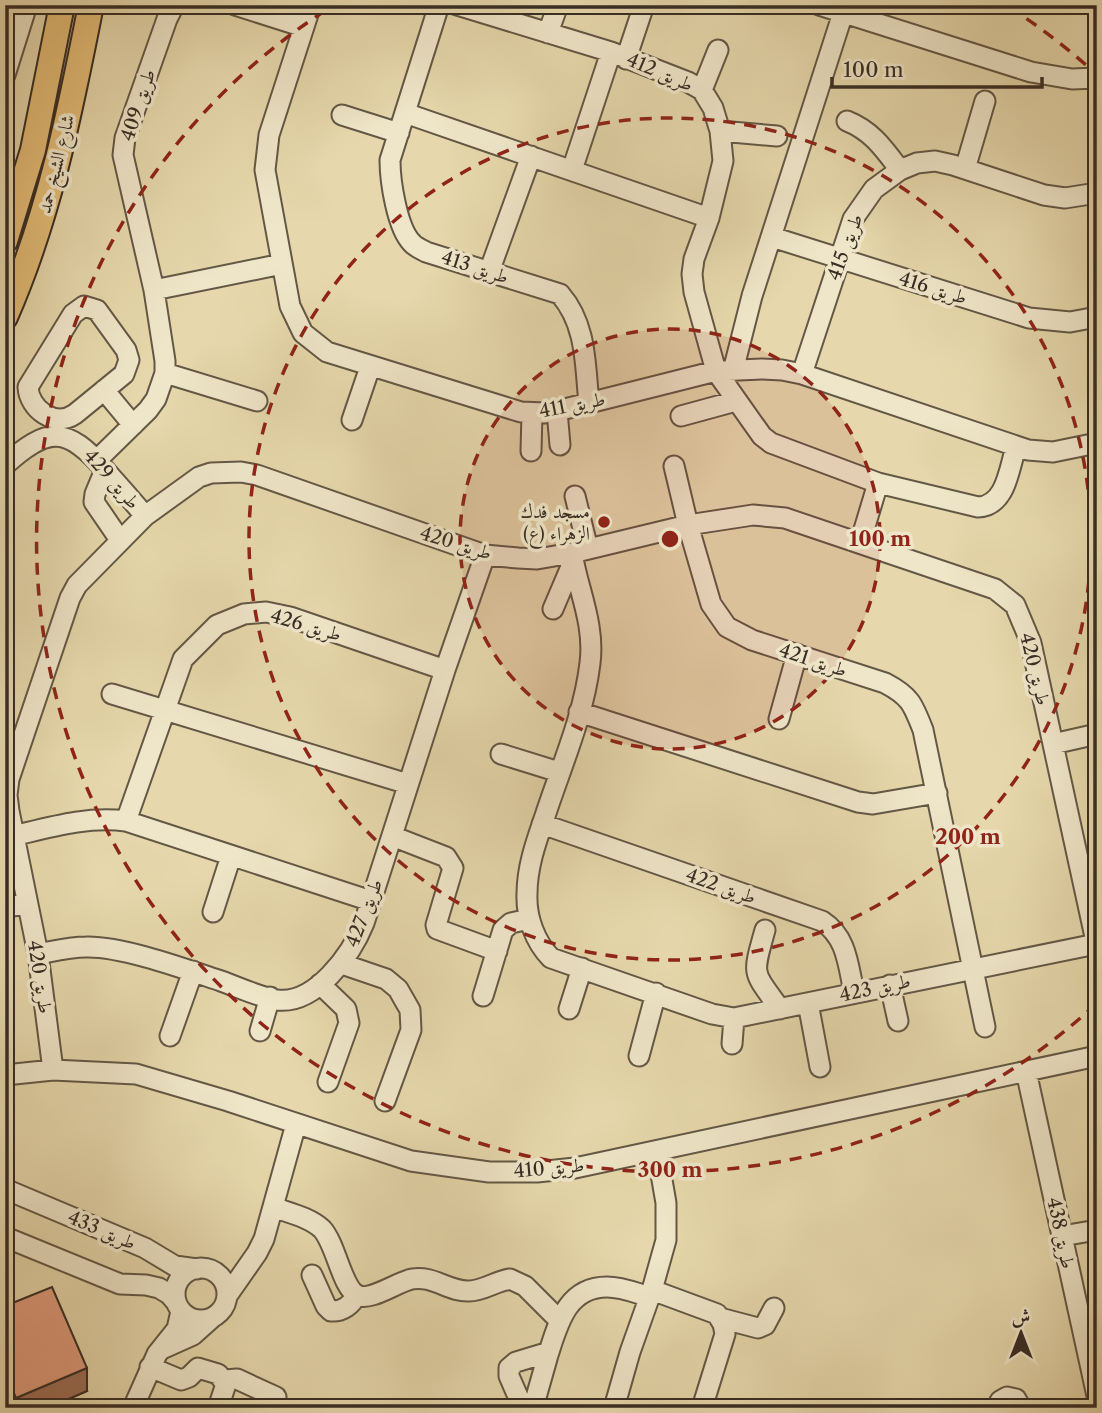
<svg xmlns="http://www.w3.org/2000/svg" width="1102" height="1413" viewBox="0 0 1102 1413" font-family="'Libre Caslon Text',Amiri,serif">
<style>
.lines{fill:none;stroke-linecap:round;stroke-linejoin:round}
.minor-casing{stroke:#635846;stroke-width:23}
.major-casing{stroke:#372d24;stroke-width:28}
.minor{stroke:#efe6c9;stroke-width:19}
.major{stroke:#e3bc76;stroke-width:24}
.wall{fill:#c0856b;stroke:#372d24;stroke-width:2}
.shaded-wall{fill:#9c6c57;stroke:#372d24;stroke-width:2}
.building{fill:#df9b7c;stroke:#372d24;stroke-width:2}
.ring{fill:none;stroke:#8f2418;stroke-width:3.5;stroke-dasharray:12 9}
.poi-dot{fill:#8f2418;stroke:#efe6c9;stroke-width:2.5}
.labels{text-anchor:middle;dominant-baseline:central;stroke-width:7;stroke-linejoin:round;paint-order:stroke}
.street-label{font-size:19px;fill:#372d24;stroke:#efe6c9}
.poi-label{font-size:19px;fill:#372d24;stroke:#efe6c9;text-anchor:end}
.centre{fill:#8f2418;stroke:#efe6c9;stroke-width:3.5}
.ring-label{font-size:21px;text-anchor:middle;font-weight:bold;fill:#8f2418;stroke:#efe6c9;stroke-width:7;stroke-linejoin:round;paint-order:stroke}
</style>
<rect width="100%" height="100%" fill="#e6d8ac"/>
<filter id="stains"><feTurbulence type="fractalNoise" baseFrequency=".00286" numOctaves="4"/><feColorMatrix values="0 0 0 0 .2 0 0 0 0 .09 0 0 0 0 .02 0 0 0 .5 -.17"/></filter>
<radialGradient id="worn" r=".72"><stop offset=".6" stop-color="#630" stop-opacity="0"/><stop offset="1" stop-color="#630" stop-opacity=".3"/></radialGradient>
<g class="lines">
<defs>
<path id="minor" d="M235,5L304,27
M311,5L269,135L265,170L290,306L303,333L327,352L521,412L545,413L557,411L716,371L762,369L782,370L802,374L1028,450L1053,452L1097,443
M439,5L390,160C390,181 397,228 412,243C415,247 421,249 426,252L560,294C587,325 585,365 589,404
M457,5L611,52L688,82L702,90L713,108L720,131L723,161L709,218L694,259L692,274L694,292L716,371L762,436L771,443L878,483L978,507C1006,506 1009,469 1016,447
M819,5L1031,72L1072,79L1097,78
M548,33L558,5
M626,59L644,5
M5,75L27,5
M702,90L718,50
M405,113L709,218
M342,115L399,133
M847,121C872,131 884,149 900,170
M720,131L777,136
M965,169L985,101
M572,170L611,52
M772,237L1029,318L1070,322L1097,317
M489,272L531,156
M154,290L282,264
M84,306L97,310L126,350L129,360L124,374L75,414C55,428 29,409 28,387L73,314Z
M733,371L752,296L843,13
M165,373L257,401
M802,374L853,219L874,189L900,170L917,163L935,161L953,165L1044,195L1065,198L1097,193
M104,390L133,425
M557,411L560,445
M681,416L736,401
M352,420L370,367
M531,451L532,413
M97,460L148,410L156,399L165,373V361L154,290L123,155L125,138L167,19L174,5
M5,465C48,426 67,426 105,470C118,485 132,500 145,516
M674,466L688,525L711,604L727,627L752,640L885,683C910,696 913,704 923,730L985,1027
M105,470L95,494L94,502L120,540
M575,496L588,549
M860,543L878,483
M572,553C578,590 595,624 590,663C584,715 561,767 545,816C536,842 527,867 527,894C526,917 535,942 551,958L712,1014L734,1018L1096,944
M553,609L573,562
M112,694L408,784
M579,712L858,802L873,804L937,793
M779,719L797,654
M1053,744L1097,734
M501,754L559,772
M126,821L183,659L217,625L244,614L266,612L290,617L445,670
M542,824L822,921C847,937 848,965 854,992
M13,836C51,827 87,816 126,821L371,901
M392,836L446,857L453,868L436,925L437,929L497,951
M5,907L27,904
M213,912L231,856
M765,930C752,977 752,970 780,1009
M38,954C54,951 70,947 86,947C122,946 185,969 221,981C238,987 259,997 277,1000C316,1005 352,953 364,923L445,670L485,555
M342,964L386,979L398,989L410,1010L411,1030L385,1101
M320,984L346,1009L349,1023L328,1082
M890,985L898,1021
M483,996L503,930L511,923L529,919
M808,1003L820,1067
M569,1009L582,968
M260,1031L270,997
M170,1036L193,971
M732,1044L734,1018
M639,1056L656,993
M53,1070L38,954L9,811L7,795L9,779L70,598L77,585L145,516L199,477L211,473L241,472L257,475L485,555L518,558L537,559L572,553L688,525L753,515L785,518L995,589L1015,605L1031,643L1097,946
M1026,1071L1097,1396
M5,1075L53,1070L136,1074L228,1101L411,1161L489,1172H537L575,1168L1097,1056
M5,1189L145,1248L175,1266L197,1269
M273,1207C289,1213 309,1217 322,1229C336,1244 342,1288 357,1295C370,1302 397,1282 412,1279C433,1275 449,1292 469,1291C483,1291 496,1281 510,1279L525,1286L559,1320
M1062,1236L1097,1230
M5,1237L120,1284L146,1285L159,1288L169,1294L176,1302
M175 1294a26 26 0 1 1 52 0a26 26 0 1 1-52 0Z
M312,1275L326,1306L331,1311C342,1312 352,1305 356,1295
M652,1290L717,1314L723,1324L725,1334L702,1408
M227,1296L257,1253L264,1239L296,1124
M720,1318L758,1328L765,1325L774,1308
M164,1348L193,1335L212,1318
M150,1367L181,1380L189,1377L198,1368L218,1374L226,1384L218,1408
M225,1380L237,1379L276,1397
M133,1408L157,1354L177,1329L181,1311
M523,1408L509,1376V1368L516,1362L549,1352
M533,1408C538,1390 543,1373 548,1355C558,1324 567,1287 607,1287C622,1287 636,1293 650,1297
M614,1408L630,1352L652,1290L666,1240V1203L657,1151
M997,1408L1000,1401L1007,1397L1016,1399L1021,1408"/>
<path id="major" d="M5,241L33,150L62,5
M5,317C49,217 70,112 91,5"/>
</defs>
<use href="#minor" class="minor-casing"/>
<use href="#major" class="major-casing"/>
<use href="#minor" class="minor"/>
<use href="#major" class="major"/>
</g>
<path class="wall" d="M5,1306L87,1391L48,1408H5Z"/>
<path class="shaded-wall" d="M87,1368V1391L48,1408H16V1398Z
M11,1386V1408H5V1388Z"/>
<path class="building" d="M52,1287L87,1368L16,1398L11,1386L5,1388V1306Z
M5,1392L10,1402L5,1404Z"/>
<circle cx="670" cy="539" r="210" fill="#8f2418" fill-opacity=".12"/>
<g class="ring">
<circle cx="670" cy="539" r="210"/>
<circle cx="670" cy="539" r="421"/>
<path d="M1096 1004A631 631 0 1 1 331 7M1009 7A631 631 0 0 1 1096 74"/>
</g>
<circle class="poi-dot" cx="604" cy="522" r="7"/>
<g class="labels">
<g class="street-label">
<text transform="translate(660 72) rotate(23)">طريق 412</text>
<text transform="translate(138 105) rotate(-72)">طريق 409</text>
<text transform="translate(56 164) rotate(-76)">شارع الشيخ حمد</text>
<text transform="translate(845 247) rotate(-70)">طريق 415</text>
<text transform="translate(475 267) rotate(18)">طريق 413</text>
<text transform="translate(933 288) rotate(17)">طريق 416</text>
<text transform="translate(572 405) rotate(-11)">طريق 411</text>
<text transform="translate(112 479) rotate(48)">طريق 429</text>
<text transform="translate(456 543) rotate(17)">طريق 420</text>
<text transform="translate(306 625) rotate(16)">طريق 426</text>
<text transform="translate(813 660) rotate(18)">طريق 421</text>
<text transform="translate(1035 669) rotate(76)">طريق 420</text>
<text transform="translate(721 886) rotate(19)">طريق 422</text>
<text transform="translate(364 913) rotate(-69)">طريق 427</text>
<text transform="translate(40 977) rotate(81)">طريق 420</text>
<text transform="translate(875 988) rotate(-12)">طريق 423</text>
<text transform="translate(549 1168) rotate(-5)">طريق 410</text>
<text transform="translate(102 1230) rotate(23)">طريق 433</text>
<text transform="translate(1061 1233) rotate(78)">طريق 438</text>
</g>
<g class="poi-label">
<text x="590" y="511">مسجد فدك<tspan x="590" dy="22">الزهراء (ع)</tspan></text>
</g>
</g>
<circle cx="670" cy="539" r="10" class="centre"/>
<g class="ring-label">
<text x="880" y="546">100 m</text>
<text x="968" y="844">200 m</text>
<text x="670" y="1177">300 m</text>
</g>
<rect width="1102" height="1413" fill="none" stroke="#e6d8ac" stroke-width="28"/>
<rect x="7" y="7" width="1088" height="1399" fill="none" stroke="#372d24" stroke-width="3.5"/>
<rect x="14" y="14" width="1074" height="1385" fill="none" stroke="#372d24" stroke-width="2"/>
<g transform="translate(1021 1333)" stroke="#efe6c9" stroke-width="5" paint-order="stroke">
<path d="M0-5L12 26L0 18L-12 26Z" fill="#372d24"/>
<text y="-10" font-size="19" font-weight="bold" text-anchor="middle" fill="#372d24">ش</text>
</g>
<path d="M832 77v10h210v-10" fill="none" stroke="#372d24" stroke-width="3.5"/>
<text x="843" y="77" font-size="21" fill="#372d24" stroke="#efe6c9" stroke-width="5" paint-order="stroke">100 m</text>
<rect width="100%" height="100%" filter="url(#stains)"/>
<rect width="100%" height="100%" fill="url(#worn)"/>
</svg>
